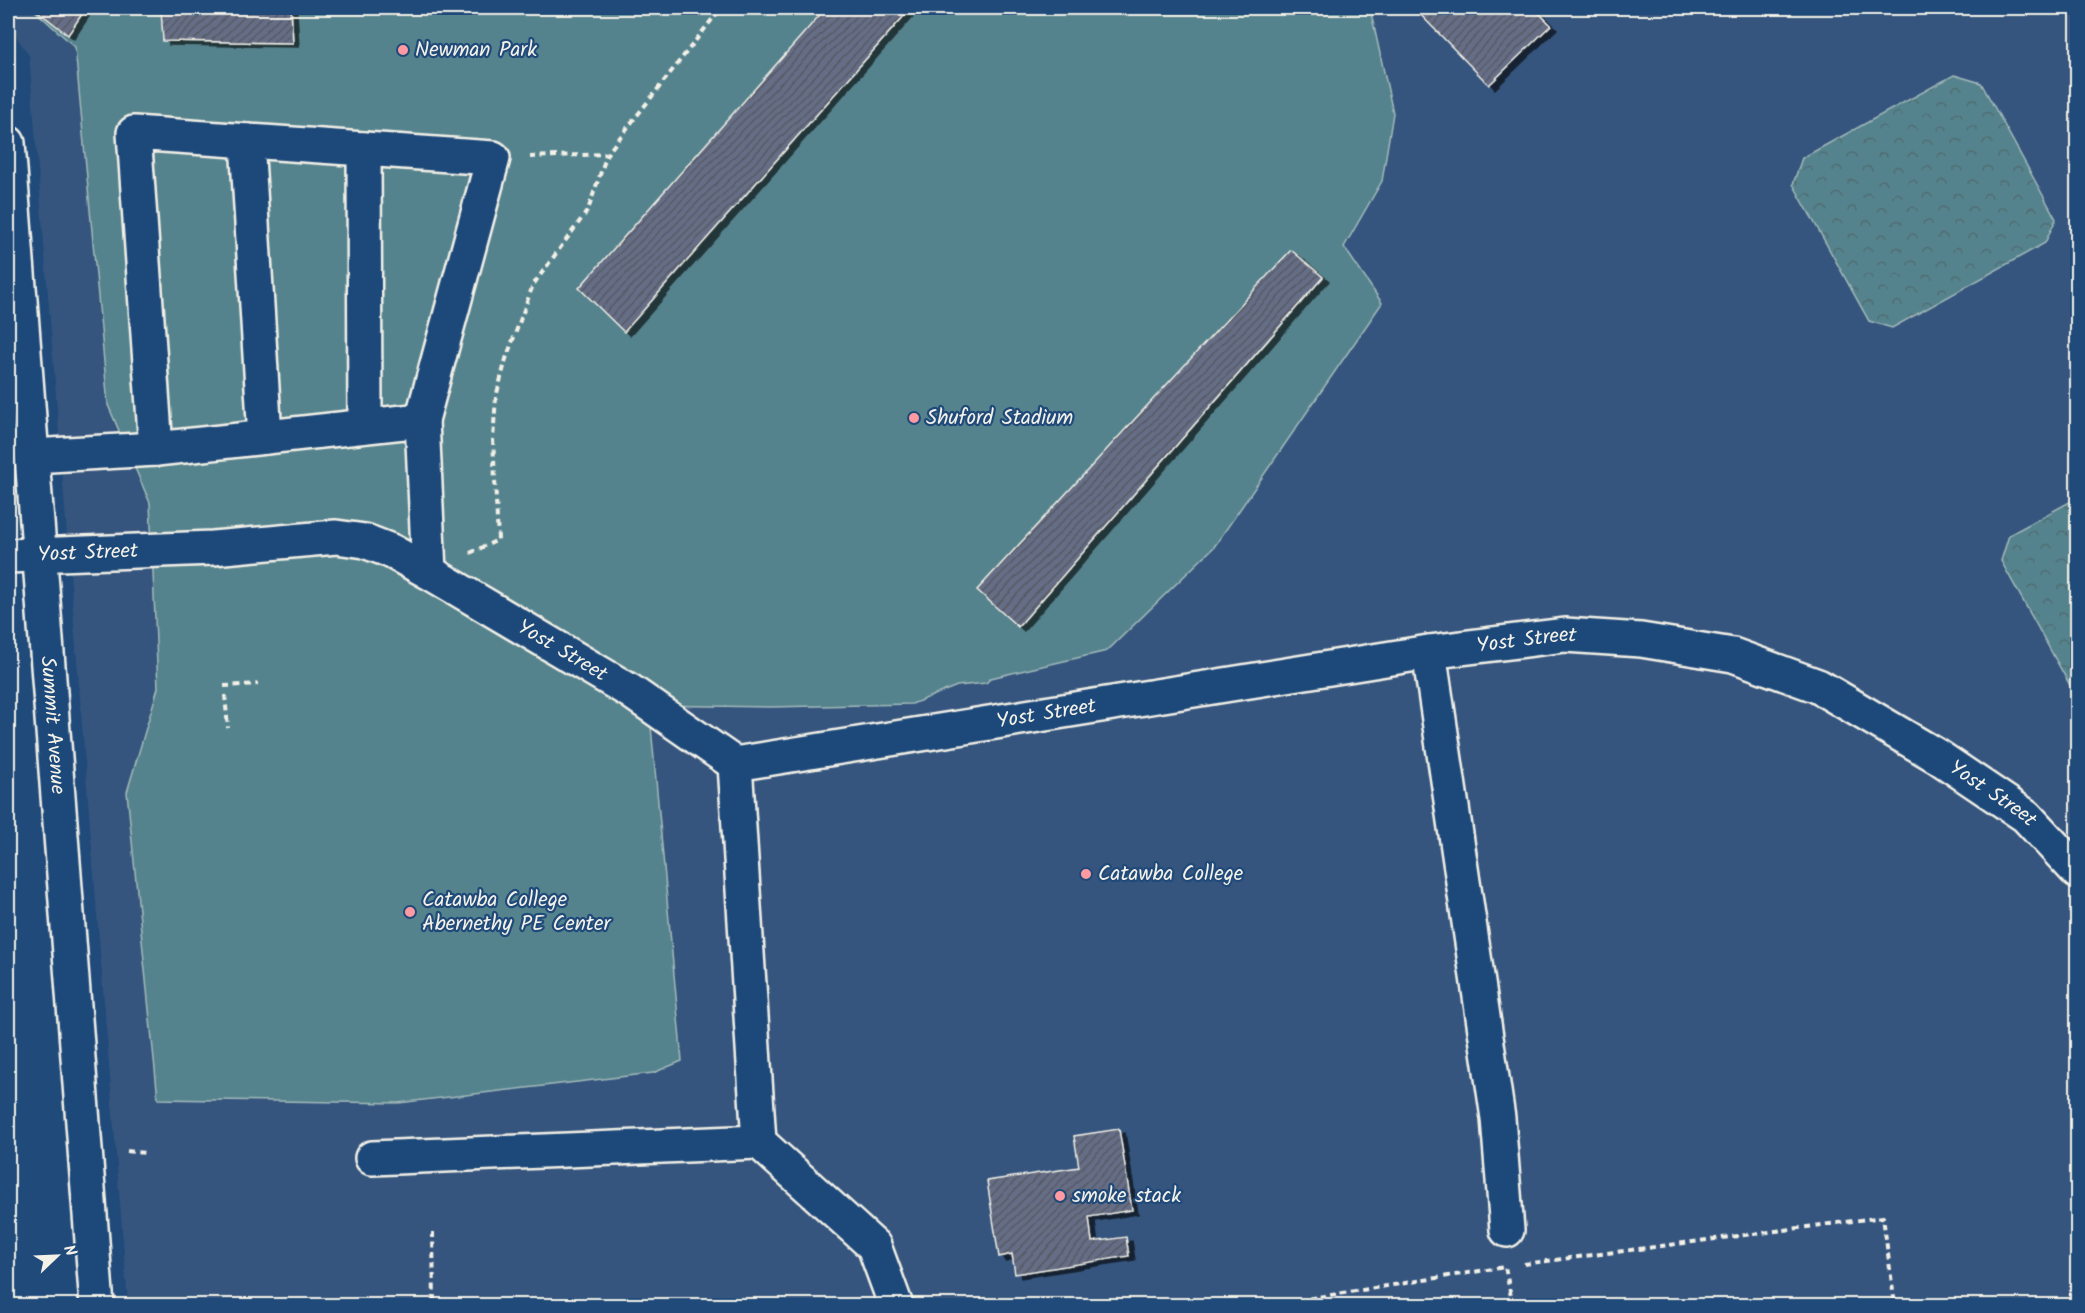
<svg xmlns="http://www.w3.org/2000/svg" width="2085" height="1313" viewBox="0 0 2085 1313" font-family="Kalam,sans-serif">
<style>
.built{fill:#34557e}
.green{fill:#54838d;stroke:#a4baba;stroke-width:1.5}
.forest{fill:url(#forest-crowns);stroke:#a4baba;stroke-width:1.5}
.building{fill:url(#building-hatch);stroke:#f4f1e8;stroke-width:1.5;filter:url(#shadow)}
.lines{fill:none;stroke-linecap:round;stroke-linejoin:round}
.minor-casing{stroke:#f4f1e8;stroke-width:38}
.path{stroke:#f4f1e8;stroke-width:4;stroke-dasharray:6 4.5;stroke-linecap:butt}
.minor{stroke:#1f4a7a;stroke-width:33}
.poi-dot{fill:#ff9aa2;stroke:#1f4a7a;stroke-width:2}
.labels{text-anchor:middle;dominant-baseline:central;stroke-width:4.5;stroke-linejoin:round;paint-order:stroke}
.poi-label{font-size:21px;fill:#f4f1e8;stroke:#1f4a7a;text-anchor:start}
.street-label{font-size:21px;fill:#f4f1e8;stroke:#1f4a7a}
</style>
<defs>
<pattern id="forest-crowns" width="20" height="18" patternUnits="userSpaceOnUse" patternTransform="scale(1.5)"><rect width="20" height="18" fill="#54838d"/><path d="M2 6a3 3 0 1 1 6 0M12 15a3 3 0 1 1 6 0" fill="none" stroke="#506b71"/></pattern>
<pattern id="building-hatch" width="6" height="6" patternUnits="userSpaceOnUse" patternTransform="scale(1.5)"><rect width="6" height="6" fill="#656e86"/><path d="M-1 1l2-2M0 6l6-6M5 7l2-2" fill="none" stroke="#565963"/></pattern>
<filter id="shadow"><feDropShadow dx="6" dy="4" stdDeviation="0" flood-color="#0009"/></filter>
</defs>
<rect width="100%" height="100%" fill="#1f4a7a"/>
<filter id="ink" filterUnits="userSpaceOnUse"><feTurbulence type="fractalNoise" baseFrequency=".0167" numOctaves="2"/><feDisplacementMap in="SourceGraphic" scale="12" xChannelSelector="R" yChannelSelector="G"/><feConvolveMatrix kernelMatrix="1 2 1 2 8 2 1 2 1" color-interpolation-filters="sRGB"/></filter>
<g filter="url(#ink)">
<path class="built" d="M8,8H2077V1305H128L29,55L8,25Z"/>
<path class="green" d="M32,8H1370L1393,113L1382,181L1344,247L1382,303L1214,547L1107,651L991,678L986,683L957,686L912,704L770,707L649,705L682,1061L653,1073L398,1103L158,1099L127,792L158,688L150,503L108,405L75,47Z"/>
<path class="forest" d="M1954,75L1981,83L2056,219L2045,243L1892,328L1869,321L1793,184L1802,158Z
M2077,498V698L2001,561L2009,535Z"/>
<path class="building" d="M34,8H86L68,35Z
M161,8H291L293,43L163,41Z
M826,8H911L624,332L579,288Z
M1414,8H1534L1551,25L1489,85Z
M1291,250L1323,277L1018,627L977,590Z
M1119,1129L1132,1210L1089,1217L1092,1242L1126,1237L1129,1256L1015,1274L1012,1254L999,1257L987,1181L1079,1167L1074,1136Z"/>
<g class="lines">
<defs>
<g id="minor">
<path d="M247,141L265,437"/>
<path id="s1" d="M8,143L97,1306"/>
<path d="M364,149L365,426"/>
<path d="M156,449L134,133L493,158L422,420"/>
<path d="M32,456L156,449L422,420L429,572"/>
<path id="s2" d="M8,556L213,548L336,537L365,541L391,551L429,572L630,691L735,764L1429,652L1565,635L1641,640L1733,655L1818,686L1937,756L2026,816L2078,872"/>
<path d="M1429,652L1498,1118L1507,1230"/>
<path d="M759,1142L874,1246L896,1306"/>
<path d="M372,1158L759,1142L735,764"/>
</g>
</defs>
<use href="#minor" class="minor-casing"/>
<path class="path" d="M530,157L607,154
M470,553L498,540L493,439L496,397L506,359L533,285L588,210L607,154L721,8
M224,686L258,684
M225,695L228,728
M127,1151L145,1153
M433,1232L434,1306
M1524,1264L1883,1217L1895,1306
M1307,1306L1306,1299L1505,1267L1513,1306
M2073,1306L2071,1292L2078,1291"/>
<use href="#minor" class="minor"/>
</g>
</g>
<g class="poi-dot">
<circle cx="403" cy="50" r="6"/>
<circle cx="914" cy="418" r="6"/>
<circle cx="1086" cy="874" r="6"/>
<circle cx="410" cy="912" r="6"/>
<circle cx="1060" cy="1196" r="6"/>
</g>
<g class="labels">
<g class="poi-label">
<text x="415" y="50">Newman Park</text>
<text x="926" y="418">Shuford Stadium</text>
<text x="1098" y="874">Catawba College</text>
<text x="422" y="900">Catawba College<tspan x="422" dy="24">Abernethy PE Center</tspan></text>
<text x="1072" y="1196">smoke stack</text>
</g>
<g class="street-label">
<text stroke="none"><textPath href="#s2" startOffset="80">Yost Street</textPath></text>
<text stroke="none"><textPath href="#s2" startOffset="1592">Yost Street</textPath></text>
<text stroke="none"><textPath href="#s2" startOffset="584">Yost Street</textPath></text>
<text stroke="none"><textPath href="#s2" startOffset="1106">Yost Street</textPath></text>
<text stroke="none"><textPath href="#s1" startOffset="584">Summit Avenue</textPath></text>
<text stroke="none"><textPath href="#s2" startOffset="2096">Yost Street</textPath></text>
</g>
</g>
<rect width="2085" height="1313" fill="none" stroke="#1f4a7a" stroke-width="30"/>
<rect x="15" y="15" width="2055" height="1283" fill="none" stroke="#f4f1e8" stroke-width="2" filter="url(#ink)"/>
<g transform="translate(57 1256) rotate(67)" stroke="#1f4a7a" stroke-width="4.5" paint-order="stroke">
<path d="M0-4.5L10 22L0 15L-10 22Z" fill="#f4f1e8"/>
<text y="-9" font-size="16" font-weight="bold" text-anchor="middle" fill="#f4f1e8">N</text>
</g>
</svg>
